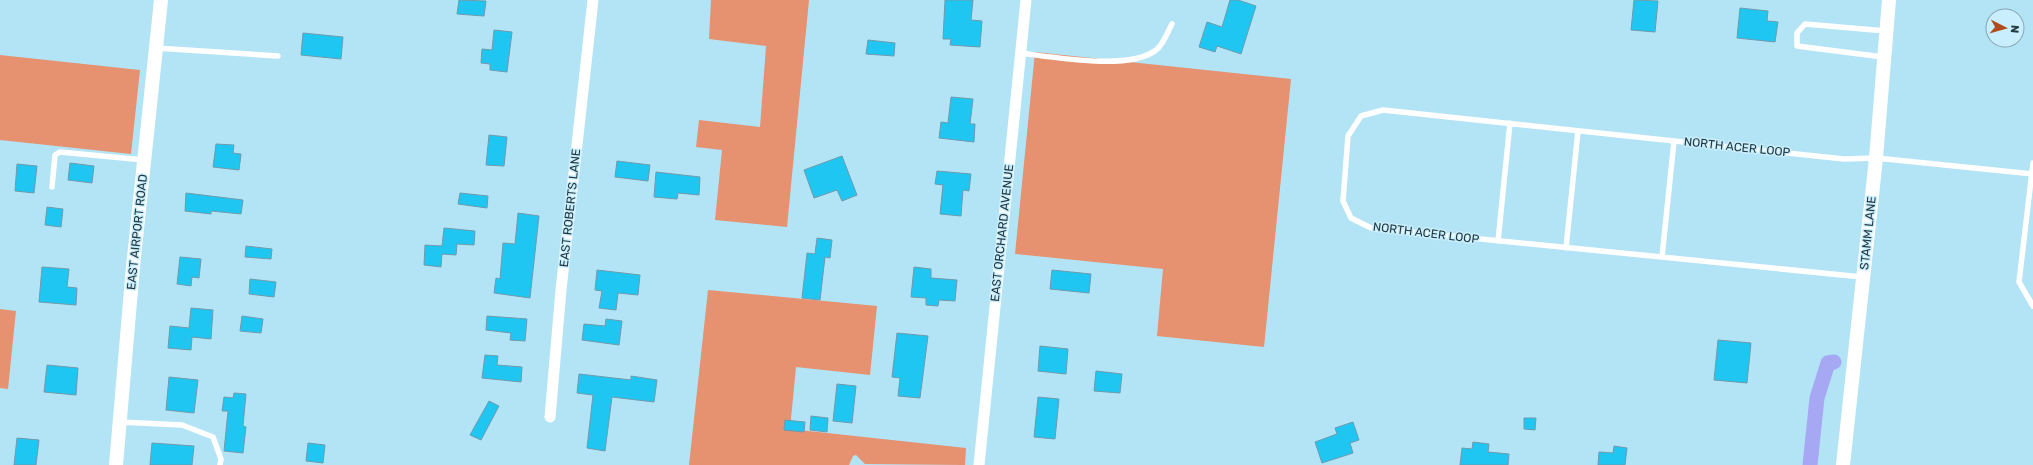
<svg xmlns="http://www.w3.org/2000/svg" width="2033" height="465" viewBox="0 0 2033 465" font-family="Rubik,sans-serif">
<style>
.green{fill:#e6916f}
.lines{fill:none;stroke-linecap:round;stroke-linejoin:round}
.canal{stroke:#a6a8f4;stroke-width:15}
.building{fill:#1fc6f2;stroke:#6d9bac}
.service{stroke:#fff;stroke-width:5.5}
.minor{stroke:#fff;stroke-width:11}
.tertiary{stroke:#fff;stroke-width:14}
.labels{text-anchor:middle;dominant-baseline:central;stroke-width:3;stroke-linejoin:round;paint-order:stroke}
.street-label{font-size:12px;fill:#24383f;stroke:#c9effe}
</style>
<rect width="100%" height="100%" fill="#b3e4f6"/>
<path class="green" d="M711,0H809L787,227L715,220L722,150L696,147L699,120L760,127L766,46L709,39Z
M1035,52L1291,79L1264,347L1157,336L1163,269L1015,254Z
M0,55L140,70L131,154L0,140Z
M708,290L877,306L870,375L796,367L790,429L966,448L965,465L865,464L856,455L853,456L849,465H689Z
M0,309L16,311L8,389L0,388Z"/>
<g class="lines">
<path class="canal" d="M1810,465L1817,398L1828,363L1834,362"/>
</g>
<path class="building" d="M459,0L486,1L484,16L457,14Z
M945,0H973L971,20L982,21L980,47L950,45L951,39H943Z
M1230,0H1238L1256,6L1241,54L1217,46L1215,52L1199,47L1207,22L1222,27Z
M1634,0L1658,1L1655,32L1631,30Z
M1740,8L1768,11L1767,21L1778,22L1775,42L1737,38Z
M494,30L512,32L507,72L490,70V64L481,63L482,49L492,50Z
M303,33L343,37L341,59L301,55Z
M868,40L895,43L894,56L866,54Z
M951,97L973,99L970,124H975L974,142L939,138L941,122L948,123Z
M489,135L507,137L504,166L486,165Z
M216,144L234,145L233,153L241,154L239,170L213,167Z
M842,156L857,195L842,201L837,190L814,198L804,170Z
M617,161L650,165L648,181L615,177Z
M70,163L94,166L92,183L68,180Z
M17,164L37,166L34,193L15,191Z
M937,171L971,174L969,191L963,190L961,216L940,214L943,185L935,184Z
M656,172L700,177L699,195L678,193L677,199L654,197Z
M186,193L243,200L241,214L211,211V214L185,211Z
M460,193L488,196L487,208L458,204Z
M47,207L63,209L61,227L45,225Z
M518,213L539,216L530,298L494,293L496,278L500,279L503,243L515,244Z
M444,228L475,231L474,245L457,244L456,255L442,254L441,267L424,265L425,245L442,246Z
M817,238L832,240L830,258L825,257L820,300L802,298L807,253L815,254Z
M246,246L272,249L271,259L245,257Z
M180,257L201,259L199,278L192,277L191,286L177,284Z
M42,267L69,269L67,287L77,288L76,305L39,302Z
M914,267L931,269V278L957,280L955,301L939,300L938,306L926,305V298L911,297Z
M597,270L640,275L638,295L618,293L616,310L599,308L602,291L595,290Z
M1052,270L1091,274L1089,293L1050,289Z
M250,279L276,282L274,297L249,294Z
M191,308L213,310L211,339L192,337L191,350L168,348L170,326L189,328Z
M242,316L263,319L261,333L240,331Z
M487,316L527,319L525,341L510,340L511,333L486,330Z
M606,319L622,321L619,345L582,340L584,324L605,326Z
M897,333L928,336L920,398L898,396L900,378L892,377Z
M1718,340L1751,343L1747,383L1714,380Z
M1040,346L1068,349L1066,374L1038,371Z
M485,355L498,356L497,365L522,367L521,382L482,378Z
M47,365L78,368L76,395L44,392Z
M1096,371L1122,374L1120,393L1094,391Z
M579,374L631,380V376L657,380L654,402L612,397L605,451L587,448L593,395L577,393Z
M169,377L198,380L194,413L166,410Z
M837,384L856,386L852,423L833,421Z
M234,393L246,394L243,426L246,427L243,453L224,451L228,411H222L224,397L233,398Z
M1038,397L1059,399L1055,439L1034,437Z
M489,401L499,406L481,440L470,435Z
M811,416L828,418L827,432L810,430Z
M1524,418H1536L1535,430L1524,429Z
M785,420L805,422L804,432L784,430Z
M1353,422L1359,440L1350,443L1353,453L1322,463L1315,442L1337,434L1335,428Z
M17,438L39,440L36,465H14Z
M1473,442L1489,444L1488,452L1509,454L1508,465H1460L1462,448L1472,449Z
M152,443L194,446L192,465H150Z
M308,443L325,445L323,463L306,461Z
M1614,446L1627,448L1625,465H1598L1599,452L1613,453Z"/>
<g class="lines">
<path class="service" d="M156,48L278,56
M1020,53C1053,57 1130,71 1156,50C1163,45 1168,31 1172,24
M1883,57L1797,46V33L1805,24L1886,31
M2033,163L2019,282L2033,306
M52,187L55,155L60,152L144,160
M1498,241L1510,123
M1566,248L1578,131
M1662,257L1674,141
M1862,277L1371,228L1351,218L1343,201L1348,136L1361,116L1383,110L1844,159L1876,158L2033,174
M120,422L182,425L213,437L221,459L220,465"/>
<path class="minor" d="M550,417L561,290L593,0
M979,465L1026,0"/>
<path class="tertiary" d="M116,465L133,267L161,0
M1843,465L1876,158L1889,0"/>
</g>
<g class="labels">
<g class="street-label">
<text transform="translate(1737 147) rotate(6)">NORTH ACER LOOP</text>
<text transform="translate(570 208) rotate(-84)">EAST ROBERTS LANE</text>
<text transform="translate(137 232) rotate(-84)">EAST AIRPORT ROAD</text>
<text transform="translate(1002 233) rotate(-84)">EAST ORCHARD AVENUE</text>
<text transform="translate(1426 233) rotate(7)">NORTH ACER LOOP</text>
<text transform="translate(1868 233) rotate(-84)">STAMM LANE</text>
</g>
</g>
<g transform="translate(2005 28) rotate(96)"><circle r="19" fill="#c9effe" stroke="#87a6b2"/>
<path d="M0-3L7 15L0 10L-7 15Z" fill="#b04b1c"/>
<text y="-6" font-size="11" font-weight="bold" text-anchor="middle" fill="#24383f">N</text>
</g>
</svg>
